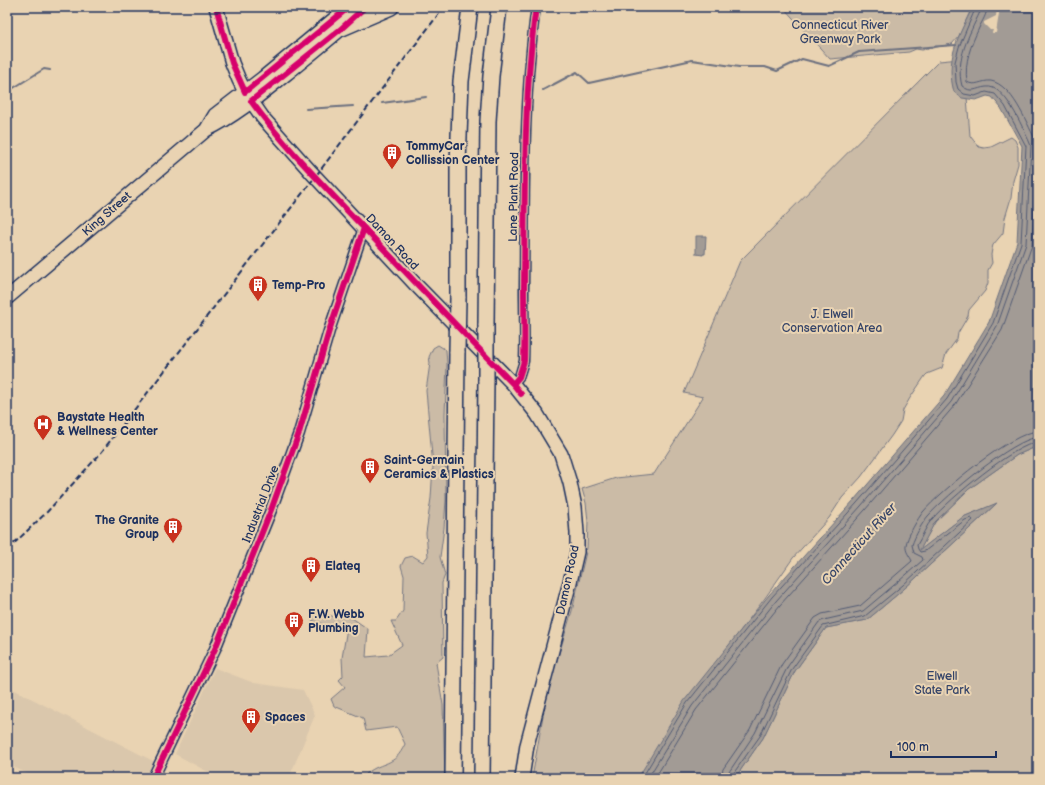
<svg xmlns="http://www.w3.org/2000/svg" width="1045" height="785" viewBox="0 0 1045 785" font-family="'Balsamiq Sans',sans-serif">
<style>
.built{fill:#dac7ac}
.green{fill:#cbbba6;stroke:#737582}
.water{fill:#a29b95;stroke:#6c707f}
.pier{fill:#e9d3b2}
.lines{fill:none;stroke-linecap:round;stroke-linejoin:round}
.shore{stroke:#515a74;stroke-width:1}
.stream{stroke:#6c707f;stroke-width:2}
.minor-casing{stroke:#1b2f5e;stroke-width:11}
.tertiary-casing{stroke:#1b2f5e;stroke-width:13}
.primary-casing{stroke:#1b2f5e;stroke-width:16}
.motorway-casing{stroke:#1b2f5e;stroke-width:18}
.minor{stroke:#e9d3b2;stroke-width:8}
.tertiary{stroke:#e9d3b2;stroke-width:10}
.primary{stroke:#e9d3b2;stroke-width:13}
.motorway{stroke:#e9d3b2;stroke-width:15}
.rail{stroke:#1b2f5e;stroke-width:2;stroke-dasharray:6 3;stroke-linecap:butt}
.motorway-bridge-casing{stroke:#1b2f5e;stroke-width:18;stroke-linecap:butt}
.motorway-bridge{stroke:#e9d3b2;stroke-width:15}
.cycleway-casing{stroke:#e9d3b2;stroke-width:8}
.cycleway{stroke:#d6006c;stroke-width:6}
.labels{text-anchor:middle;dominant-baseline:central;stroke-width:4;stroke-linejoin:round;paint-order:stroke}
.park-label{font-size:12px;fill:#354469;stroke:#e9d3b2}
.poi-label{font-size:12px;font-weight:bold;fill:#1b2f5e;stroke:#e9d3b2;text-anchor:start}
.street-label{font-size:12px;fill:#1b2f5e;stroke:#e9d3b2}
.water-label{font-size:13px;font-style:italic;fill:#364569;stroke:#e9d3b2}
</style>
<rect width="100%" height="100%" fill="#e9d3b2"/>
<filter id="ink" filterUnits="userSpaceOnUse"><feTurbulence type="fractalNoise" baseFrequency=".025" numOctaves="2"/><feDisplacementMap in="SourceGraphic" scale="8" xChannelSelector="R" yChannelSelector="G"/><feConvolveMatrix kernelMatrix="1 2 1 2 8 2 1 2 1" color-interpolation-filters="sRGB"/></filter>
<g filter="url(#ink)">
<path class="built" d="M215,668L254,683L303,690L315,715L289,778H219L175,754Z
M7,686L155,762L146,778H37L7,764Z"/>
<path class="green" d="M783,7H972L959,36L952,44L922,50L916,49L909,52L830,59Z
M971,58L967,97L970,136L979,147L984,148L991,147L1011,137L1015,140L1018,147V164L1013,181L1011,198L1005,218L1003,233L993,245L992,249L991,255L992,263L988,270V283L985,291L969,310L968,316L958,333L957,339L946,354L942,368L927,374L925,376L910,398L903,410L901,421L892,435L861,477L842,498L829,518L793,558L765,598L728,647L651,778H532L547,693L572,611L587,548L588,521L586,503L582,489L616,478L654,474L703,397L684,393L740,261L939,61Z
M438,345L446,350L447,364L445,414L446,500L444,528L440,557L445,575L442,583L443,657L436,663L443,705L445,778H371L368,777L366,774C383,760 394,768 405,744L397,727L366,731L363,718L334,706L331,699L345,687L339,680L343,676L342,658L347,628L324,625L312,620L311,614L352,618L368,629L366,657L388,655L402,645L391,621H396L403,611L404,576L401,566L405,558L413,556L423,562L428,556L426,533L431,498L433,466L426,391L430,363L429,357L433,348Z
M1038,446V778H735L763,738L795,671L826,628L867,620L905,588L996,504L963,517L919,551L935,522L969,489L1017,455Z"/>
<path class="water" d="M973,7H1038V446L1017,455L969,489L935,522L920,550L963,517L997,503L905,588L867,620L826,628L795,671L763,738L735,778H638L684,701L769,595L854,500L944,396L989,322L1017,242L1022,146L1001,108L992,97L987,96L976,100L962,98L954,92C945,60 958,36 973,7Z
M696,236H706L705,254H703V255L696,254Z"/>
<path class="pier" d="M997,7H1000L996,33H992L993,30H990L984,24V22L996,16Z"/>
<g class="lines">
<path class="shore" d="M642,778L687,703L772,597L857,503L947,399L993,323L1021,243L1026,146L1005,106L995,94L986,92L975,96L964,94L958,89L956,82L955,62L959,47L976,7
M648,778L692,706L776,601L861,506L951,402L997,326L1026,244L1031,146L1029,141C1022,127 1005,84 986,87C976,88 972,94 962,86C955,60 969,35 980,12L981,7
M655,778L696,710L780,605L865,510L955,405L1002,330L1032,245L1037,146L1035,139C1026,122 1012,85 991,81C982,80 975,87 967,82C964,62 971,45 979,28C982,21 987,15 987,7
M721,778L723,769L750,730L782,664L815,618L822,614L860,606L912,561C910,556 905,552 906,545C907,537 918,518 923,512C941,491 1011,432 1038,431
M727,778L729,772L755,733L788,666L819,622L824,620L863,611L899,581L923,560L922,557L914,553L912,545C915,536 922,523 928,516C946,496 1013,439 1038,437
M732,778L733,774L760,736L792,669L823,626L865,616L903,585L973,520L971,518L965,520L925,551L920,552L918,549L917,545C922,537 926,526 932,519C950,499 1013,445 1038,442"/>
<path class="stream" d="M543,90L577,72L589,83L692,60L739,67H765L777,71L802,59L829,66L859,52L956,45
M7,92L44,69L50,70
M382,103L426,97
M306,109L353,106"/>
<defs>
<path id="minor" d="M513,384L519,377L524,361C525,337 524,313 524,289C525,195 523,100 536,7"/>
<path id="tertiary" d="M153,778L215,649L271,510L299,433L329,331L364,228"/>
<path id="primary" d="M216,7L232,63L239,80L245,92L263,118L311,172L417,286L513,384L537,414L561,454L570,483L575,507L577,533V552L570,582L527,745L522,778
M206,130L215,115L263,78L349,7
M7,298L206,130C235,116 261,94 286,74C313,52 340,31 365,7"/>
<path id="motorway" d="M342,28L391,7
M458,298V164L461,81L470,7
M486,326L488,121L491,76L499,7
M453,778L457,351
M482,778L486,380"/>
</defs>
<use href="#minor" class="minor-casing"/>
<use href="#tertiary" class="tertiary-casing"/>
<use href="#primary" class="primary-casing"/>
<use href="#motorway" class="motorway-casing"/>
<use href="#minor" class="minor"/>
<use href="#tertiary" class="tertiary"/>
<use href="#primary" class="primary"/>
<use href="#motorway" class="motorway"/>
<path class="rail" d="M7,550L47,512L100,454L315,177L444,7"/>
<defs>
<path id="motorway-bridge" d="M457,351L458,298
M486,380V326"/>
</defs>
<use href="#motorway-bridge" class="motorway-bridge-casing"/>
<use href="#motorway-bridge" class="motorway-bridge"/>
<defs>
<path id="cycleway" d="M216,7L232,63L245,92L349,7
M365,7L342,28L251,101C284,146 324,186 362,226C412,279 462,332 513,384L521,394
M513,384L519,377L524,361C525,337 524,313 524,289C525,195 523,100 536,7
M153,778L215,649L271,510L299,433L329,331L364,228"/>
</defs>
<use href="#cycleway" class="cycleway-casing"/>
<use href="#cycleway" class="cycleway"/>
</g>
</g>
<defs>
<symbol id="building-pin" viewBox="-11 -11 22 30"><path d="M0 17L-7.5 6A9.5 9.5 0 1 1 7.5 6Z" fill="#c8321e" stroke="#e9d3b2"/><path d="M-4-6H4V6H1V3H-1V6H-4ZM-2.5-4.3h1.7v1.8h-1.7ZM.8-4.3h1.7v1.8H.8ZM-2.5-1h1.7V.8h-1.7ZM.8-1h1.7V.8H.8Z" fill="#fff"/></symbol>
<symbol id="hospital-pin" viewBox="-11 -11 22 30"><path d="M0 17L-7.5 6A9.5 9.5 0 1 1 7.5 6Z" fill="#c8321e" stroke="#e9d3b2"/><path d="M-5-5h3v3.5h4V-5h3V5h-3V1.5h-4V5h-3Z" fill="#fff"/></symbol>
</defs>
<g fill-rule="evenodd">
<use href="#building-pin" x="381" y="142" width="22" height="30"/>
<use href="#building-pin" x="247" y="274" width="22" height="30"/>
<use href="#hospital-pin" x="32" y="413" width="22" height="30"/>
<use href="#building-pin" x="359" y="456" width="22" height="30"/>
<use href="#building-pin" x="162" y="516" width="22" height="30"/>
<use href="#building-pin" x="300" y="555" width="22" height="30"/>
<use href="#building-pin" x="283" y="610" width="22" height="30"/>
<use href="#building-pin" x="240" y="706" width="22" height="30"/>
</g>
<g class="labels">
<g class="park-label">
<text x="840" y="25">Connecticut River<tspan x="840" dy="14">Greenway Park</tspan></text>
<text x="832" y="314">J. Elwell<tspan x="832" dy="14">Conservation Area</tspan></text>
<text x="942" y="676">Elwell<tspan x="942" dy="14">State Park</tspan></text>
</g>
<g class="poi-label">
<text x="406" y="146">TommyCar<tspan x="406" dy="14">Collission Center</tspan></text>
<text x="272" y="285">Temp-Pro</text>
<text x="57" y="417">Baystate Health<tspan x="57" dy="14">&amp; Wellness Center</tspan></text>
<text x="384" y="460">Saint-Germain<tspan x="384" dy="14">Ceramics &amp; Plastics</tspan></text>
<text x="159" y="520" text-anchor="end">The Granite<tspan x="159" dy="14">Group</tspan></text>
<text x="325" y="566">Elateq</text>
<text x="308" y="614">F.W. Webb<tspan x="308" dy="14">Plumbing</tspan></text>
<text x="265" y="717">Spaces</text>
</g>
<g class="street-label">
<text transform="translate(514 197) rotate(-89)">Lane Plant Road</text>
<text transform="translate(107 214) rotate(-41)">King Street</text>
<text transform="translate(392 242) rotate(47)">Damon Road</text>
<text transform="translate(261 504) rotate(-69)">Industrial Drive</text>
<text transform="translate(568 580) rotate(-78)">Damon Road</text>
</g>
<g class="water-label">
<text transform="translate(859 544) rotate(-48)">Connecticut River</text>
</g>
</g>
<rect width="1045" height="785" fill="none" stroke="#e9d3b2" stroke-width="24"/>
<rect x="12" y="12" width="1021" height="761" fill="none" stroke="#1b2f5e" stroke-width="1.5" filter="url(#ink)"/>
<path d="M891 751v6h105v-6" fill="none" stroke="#1b2f5e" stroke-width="2"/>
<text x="897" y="751" font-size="12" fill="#1b2f5e" stroke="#e9d3b2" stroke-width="3" paint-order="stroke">100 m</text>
</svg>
